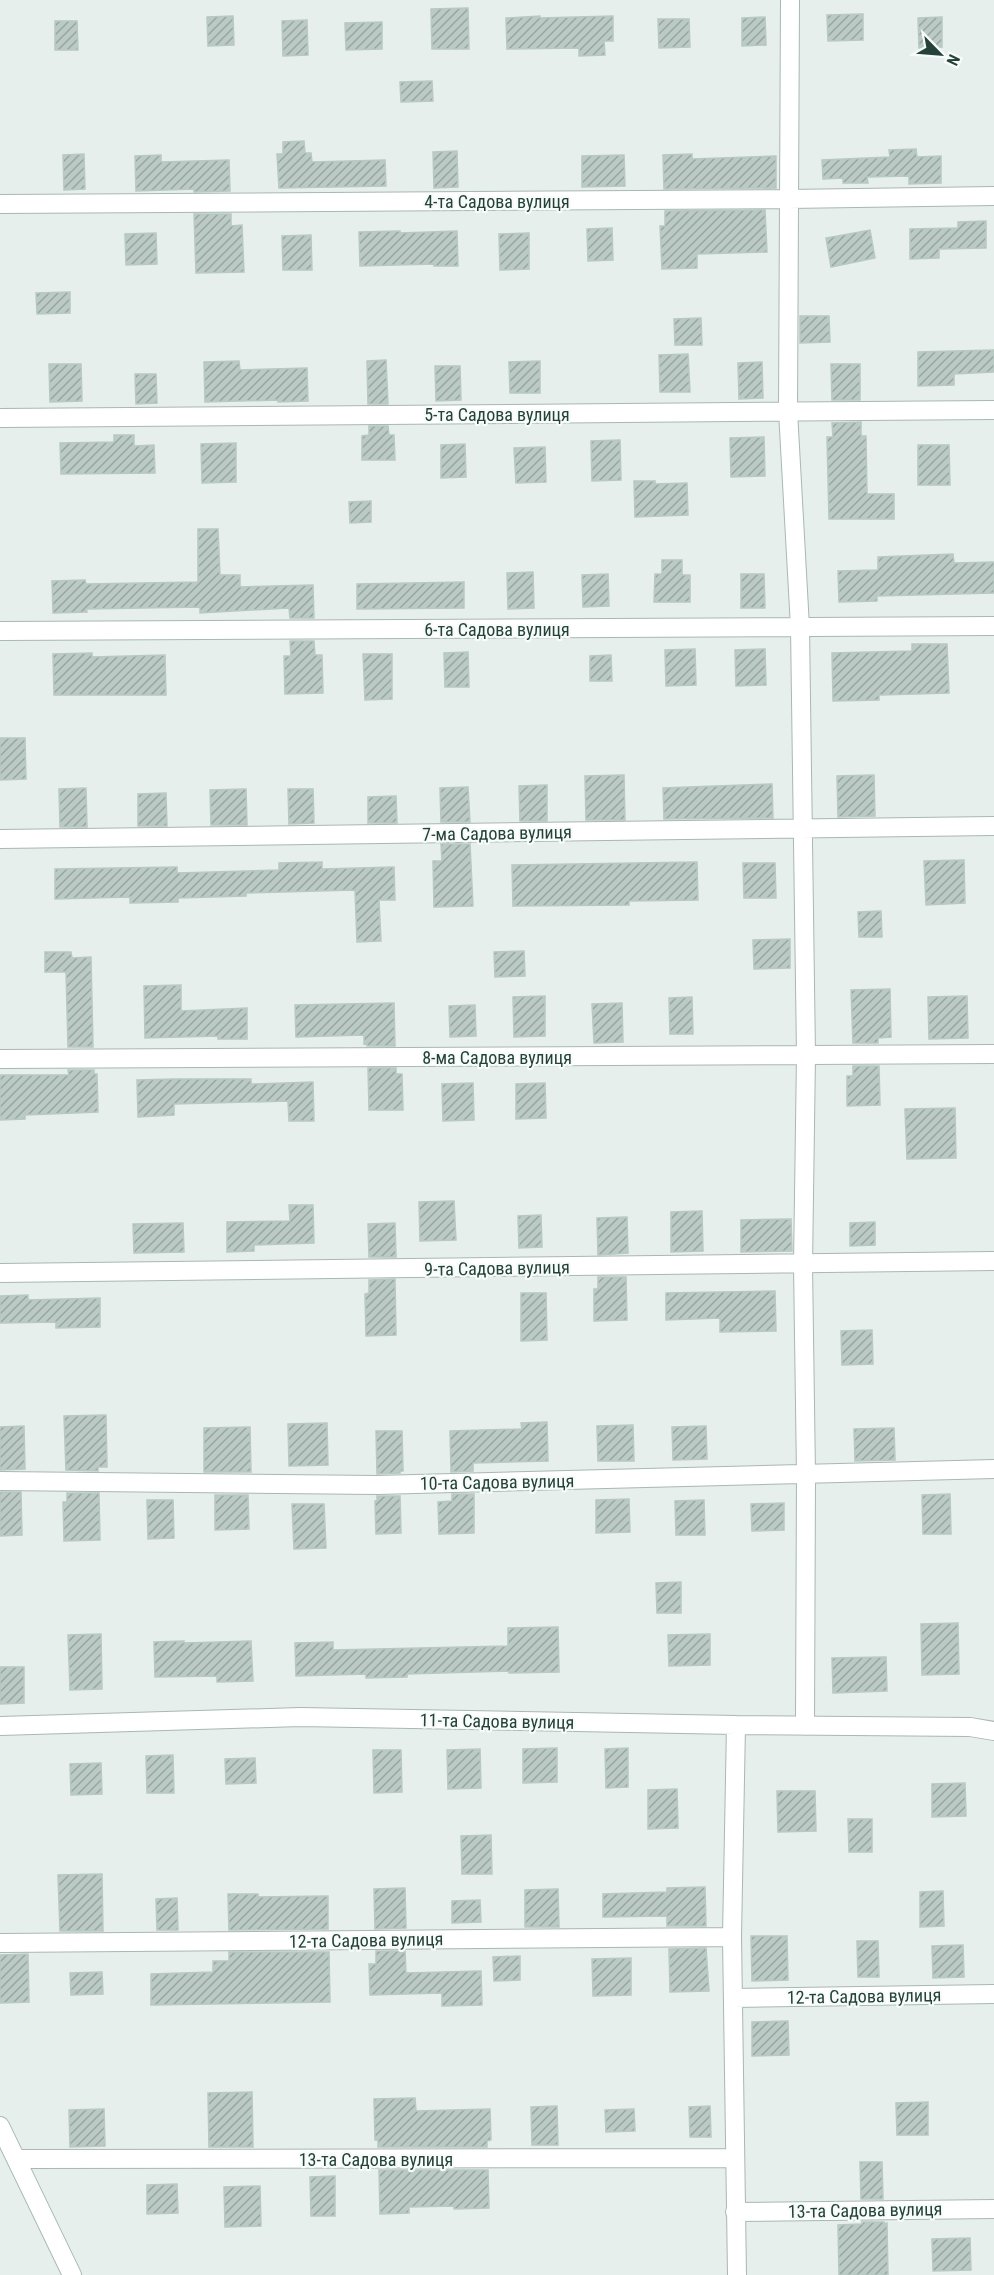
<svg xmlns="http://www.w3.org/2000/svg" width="994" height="2275" viewBox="0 0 994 2275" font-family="'Roboto Condensed',sans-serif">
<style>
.building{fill:url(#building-hatch);stroke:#b8c9c2;stroke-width:1.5}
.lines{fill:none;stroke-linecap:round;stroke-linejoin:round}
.minor-casing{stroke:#a8b8b2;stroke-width:20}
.minor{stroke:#fff;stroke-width:18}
.labels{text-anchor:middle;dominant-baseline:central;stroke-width:4.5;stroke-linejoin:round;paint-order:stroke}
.street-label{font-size:18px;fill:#24423a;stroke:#f7fbf9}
</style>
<defs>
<pattern id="building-hatch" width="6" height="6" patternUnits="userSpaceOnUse" patternTransform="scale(1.5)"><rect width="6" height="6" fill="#bbcac4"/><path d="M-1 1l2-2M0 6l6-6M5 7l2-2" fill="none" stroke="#98a6a0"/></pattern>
</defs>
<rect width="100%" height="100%" fill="#e6efeb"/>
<path class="building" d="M468,8L469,49H432L431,9Z
M863,14V40L828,41L827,15Z
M233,16L234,45L208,46L207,17Z
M540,16V18L613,16V41H604L605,55L579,56V48L507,49L506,18Z
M765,17L766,45L742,46V18Z
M942,17V47L919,48L918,18Z
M658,19H689L690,47L659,48Z
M307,20L308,55L283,56L282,21Z
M55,21H77L78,50H55Z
M382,22V49L346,50L345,23Z
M432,81L433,101L401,102L400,82Z
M304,141L305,153H311L312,162L385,160L386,186L279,188L277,154H283V142Z
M916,149L917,157L941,156V183L909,184V176L867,177L868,183H843V178L823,179L822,160L890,157L889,150Z
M457,151L458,187L434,188L433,152Z
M84,154L85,189L64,190L63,155Z
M692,154V159L776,156V188L664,189L663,155Z
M161,155V162L229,160L230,191L194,192V189L136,191L135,156Z
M624,155L625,186L582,187V156Z
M765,210L767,252L697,254V268L662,269L660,226H665V211Z
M194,214H231V226L242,225L244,272L196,273Z
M986,221V248L939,249V258L910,259V229L958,228V222Z
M612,228L613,260L588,261L587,229Z
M870,230L875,258L831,267L826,238Z
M400,231V233L457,231L458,266H434V264L360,266L359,232Z
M156,233L157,264L126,265L125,234Z
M529,233V269L500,270L499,234Z
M311,235L312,270H283L282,236Z
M70,292V313L37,314L36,293Z
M800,316H829L830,342L800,343Z
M701,318L702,345H675L674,319Z
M994,350V372L954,374V385L918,386V352Z
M688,354L690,392H660L659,355Z
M386,360L388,404H368L367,361Z
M239,361L240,370L307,368L308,401L278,402V400L205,402L204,362Z
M540,361V393H510L509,362Z
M762,362L763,398L739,399L738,363Z
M49,364H81L82,401L50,402Z
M831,364H860V400H832Z
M435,366H460L461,400L436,401Z
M135,374H156L157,403L136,404Z
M861,422V436H866L867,494H894V519H829L827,437H833L832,423Z
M369,426H388L389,435H394L395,460H362V436L369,435Z
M114,435H134V446L154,445L155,473L61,474L60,443L114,442Z
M764,437L765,476L731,477L730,438Z
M620,440L621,480L592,481L591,441Z
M236,443V482L202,483L201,444Z
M465,444L466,477L441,478V445Z
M918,445H949L950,485H918Z
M545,447L546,482L516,483L514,448Z
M634,481H655V484L687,483L688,515L635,517Z
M371,501V522L350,523L349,502Z
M198,529H218L220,575H240V587L313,585L314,618H290L289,608L200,613V607L86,609L87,612L53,613L52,581L85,580L86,584L198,582Z
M953,554L954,563L994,562V593L877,596V601L839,602L838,571L878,570V557Z
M662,560H682V575H690V602H654L655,574H662Z
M533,572L534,608L508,609L507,573Z
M608,574L609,606L583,607L582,575Z
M741,574H764L765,608H741Z
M464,582V608L357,609V584Z
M290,641H314L315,655H322L323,693L285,694L284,656H291Z
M912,644H947L949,693L879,695V700L833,701L832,653L912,651Z
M695,649L696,685L666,686L665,650Z
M765,649L766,685L736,686L735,650Z
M468,652L469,687H445L444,653Z
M92,653V657L165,655L166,695H54L53,654Z
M363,654H392V699L365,700Z
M611,655L612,681H590V656Z
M0,738H25L26,779L0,780Z
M624,775L625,820H586L585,776Z
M874,775L875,816L838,817L837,776Z
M772,784L773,818L664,819L663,788Z
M547,785V821H520L519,786Z
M468,787L470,822H441L440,788Z
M86,788L87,827H60L59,789Z
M246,789L247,825H211L210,790Z
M288,789H313L314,823L289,824Z
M166,793L167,826H138V794Z
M396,796L397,823H368V797Z
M441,844H470L473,906L434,907L433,861H442Z
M964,860L965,903L926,905L924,861Z
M322,862V869L394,867L395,900H379L381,941L357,942L355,890L246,893V896L178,898V902L130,903V897L55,899V869L177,867V873L279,870V863Z
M697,862L698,900L629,901V905L513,906L512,865Z
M743,863H775L776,898H744Z
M881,911L882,937H859L858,912Z
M790,939V968L754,969L753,940Z
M524,951L525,976L495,977L494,952Z
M45,952H71L72,958L91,957L93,1047H68L66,972H45Z
M181,985V1011L247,1008V1039H218V1036L145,1038L144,986Z
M890,989L891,1037L878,1038V1043H853L851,990Z
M545,996V1036L514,1037L513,997Z
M967,996L968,1038L929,1039L928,997Z
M692,997L693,1034H670L669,998Z
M394,1003L395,1046H367V1043L364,1044V1035L296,1037L295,1005Z
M622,1003L623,1042L594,1043L592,1004Z
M475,1005L476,1036L450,1037L449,1006Z
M853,1066H879L880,1105L847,1106V1076H853Z
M368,1068H396V1074H402L403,1110H369Z
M68,1070H94V1074H97L98,1112L25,1115V1119L0,1120V1075H69Z
M174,1079H251V1084L313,1082L314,1121H289L288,1101L174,1104V1115L138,1117L137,1080Z
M473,1083L474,1120L443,1121L442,1084Z
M545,1083L546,1118L516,1119V1084Z
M955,1108L956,1158L907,1159L905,1109Z
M454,1201L456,1240L420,1241L419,1202Z
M289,1205H313L314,1243L254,1245V1251L227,1252V1222L290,1221Z
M702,1211L703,1251L671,1252V1212Z
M541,1215L542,1247L519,1248L518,1216Z
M627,1217L628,1253L598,1255L597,1218Z
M791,1219L792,1251L741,1252V1220Z
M875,1222V1245L850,1246V1223Z
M183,1223L184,1252L134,1253L133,1224Z
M395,1223L396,1257H369L368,1224Z
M598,1277H626L627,1320L594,1321V1289H598Z
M395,1279L396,1335L366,1336L365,1294L369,1293V1280Z
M775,1291L776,1331L720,1332V1318L666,1320V1293Z
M521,1293H546L547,1340L521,1341Z
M28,1295V1300L100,1298V1327L56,1328V1322L0,1323V1296Z
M872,1330L873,1364L842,1365L841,1331Z
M106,1415L107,1467H98V1471L66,1470L64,1416Z
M547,1422L548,1461L473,1463V1471L451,1472L450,1431L522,1429L521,1423Z
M327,1423L328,1465L289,1466L288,1424Z
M633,1425L634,1461H598L597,1426Z
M24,1426L25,1469L0,1470V1427Z
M706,1426L707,1459L673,1460L672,1427Z
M250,1427L251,1472H204V1428Z
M894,1428L895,1460L855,1461L854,1429Z
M376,1431H402L403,1471H400V1473L377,1474Z
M0,1492H21L22,1535L0,1536Z
M67,1493H99L100,1540L64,1541L63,1502H67Z
M452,1494H474V1533L439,1534L438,1502L452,1501Z
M950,1494L951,1534H923L922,1495Z
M215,1495H248L249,1529L215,1530Z
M377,1496H400L401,1533L376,1534L375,1501H377Z
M629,1499L630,1532L596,1533V1500Z
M147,1500H173L174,1538L148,1539Z
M704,1500L705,1535H676L675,1501Z
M784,1503V1530L752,1531L751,1504Z
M292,1504H324L326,1548L294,1549Z
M681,1582V1613H657L656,1583Z
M958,1623L959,1674L922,1675L921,1624Z
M558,1627L559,1672L509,1673V1671L407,1674V1677L366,1678V1674L296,1676L295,1643L333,1642V1650L508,1646V1628Z
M101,1634L102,1689L70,1690L68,1635Z
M710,1634V1665L669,1666L668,1635Z
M184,1641V1643L251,1641L253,1681L217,1682V1676L155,1677L154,1642Z
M886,1657L887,1691L833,1693L832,1658Z
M0,1667H24V1703L0,1704Z
M557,1748V1782L523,1783V1749Z
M628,1748V1787L606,1788L605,1749Z
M480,1749L481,1788L448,1789L447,1750Z
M373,1750H401L402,1792L374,1793Z
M173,1755L174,1793H147L146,1756Z
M255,1758L256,1783L226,1784L225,1759Z
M101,1763L102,1794L71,1795L70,1764Z
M965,1783L966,1816L932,1817V1784Z
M677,1789L678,1828L648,1829V1790Z
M777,1791H815L816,1831L778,1832Z
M848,1819H872V1852H849Z
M491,1835L492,1874H462L461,1836Z
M102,1874L103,1931H60L58,1875Z
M705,1887L706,1926H667V1916L603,1917V1894L667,1892V1888Z
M405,1888L406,1928L375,1929L374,1889Z
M558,1889L559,1927H525V1890Z
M943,1891L944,1926L920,1927V1892Z
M228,1894H258V1897L328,1896V1929L229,1930Z
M177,1898L178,1930H157L156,1899Z
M480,1900L481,1922L452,1923V1901Z
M751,1936H787L788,1980L752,1981Z
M857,1941H878L879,1977H858Z
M963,1945L964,1977L933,1978L932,1946Z
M706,1948L709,1991L670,1992L669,1949Z
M376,1951H405L406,1973L481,1971L482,2005L442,2006V1993L370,1995L369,1964H376Z
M229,1952H329L330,2002L151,2005V1974L213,1972V1961H229Z
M28,1954L29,2002L0,2003V1955Z
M520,1956V1980L494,1981L493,1957Z
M631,1958V1995L593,1996L592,1959Z
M102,1972L103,1994L71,1995L70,1973Z
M788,2021L789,2055L752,2056V2022Z
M252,2092L253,2147H209L208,2093Z
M415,2098L416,2111L490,2109L491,2140L487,2141V2147H378V2140H375L374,2099Z
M928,2102V2135H897L896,2103Z
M557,2106L558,2145H532L531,2107Z
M710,2106L711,2137H690L689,2107Z
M104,2109L105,2146L70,2147L69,2110Z
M634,2109L635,2131L606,2132L605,2110Z
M860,2162H882L883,2199H861Z
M379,2170H488L489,2208L454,2209V2206L409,2207V2213L380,2214Z
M335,2176V2216H311L310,2177Z
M177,2184L178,2213L147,2214V2185Z
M260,2186L261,2226L225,2227L224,2187Z
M862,2222H884V2224L887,2223L888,2275H839L838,2225L862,2224Z
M970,2238L971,2270L933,2271L932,2239Z"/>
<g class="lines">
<defs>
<path id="minor" d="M790,0L788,411L800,627L806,1055L803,1265L806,1475L805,1726
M0,204L788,199L994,196
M0,418L994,410
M0,631L994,626
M0,839L994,826
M0,1059L994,1054
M0,1273L994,1261
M0,1481L377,1485L994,1469
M736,1725L732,1937L737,2275
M0,1726L300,1717L736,1725L970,1727L994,1731
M0,1943L732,1937
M733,1998L994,1994
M0,2126L72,2275
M17,2159L735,2158
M735,2212L994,2209"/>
</defs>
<use href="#minor" class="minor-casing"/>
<use href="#minor" class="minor"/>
</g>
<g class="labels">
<g class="street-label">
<text x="497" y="201">4-та Садова вулиця</text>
<text x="497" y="414">5-та Садова вулиця</text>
<text x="497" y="629">6-та Садова вулиця</text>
<text transform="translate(497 833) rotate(-1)">7-ма Садова вулиця</text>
<text x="497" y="1057">8-ма Садова вулиця</text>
<text transform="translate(497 1268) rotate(-1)">9-та Садова вулиця</text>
<text transform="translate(497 1482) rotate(-1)">10-та Садова вулиця</text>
<text transform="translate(497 1721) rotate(1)">11-та Садова вулиця</text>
<text transform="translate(366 1940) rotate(-1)">12-та Садова вулиця</text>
<text transform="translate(864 1996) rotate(-1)">12-та Садова вулиця</text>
<text x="376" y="2159">13-та Садова вулиця</text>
<text transform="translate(865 2210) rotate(-1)">13-та Садова вулиця</text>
</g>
</g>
<g transform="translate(940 54) rotate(115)" stroke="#f7fbf9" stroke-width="4.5" paint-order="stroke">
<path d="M0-4.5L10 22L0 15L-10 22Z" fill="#24423a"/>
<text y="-9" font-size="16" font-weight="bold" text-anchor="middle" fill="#24423a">N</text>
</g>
</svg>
